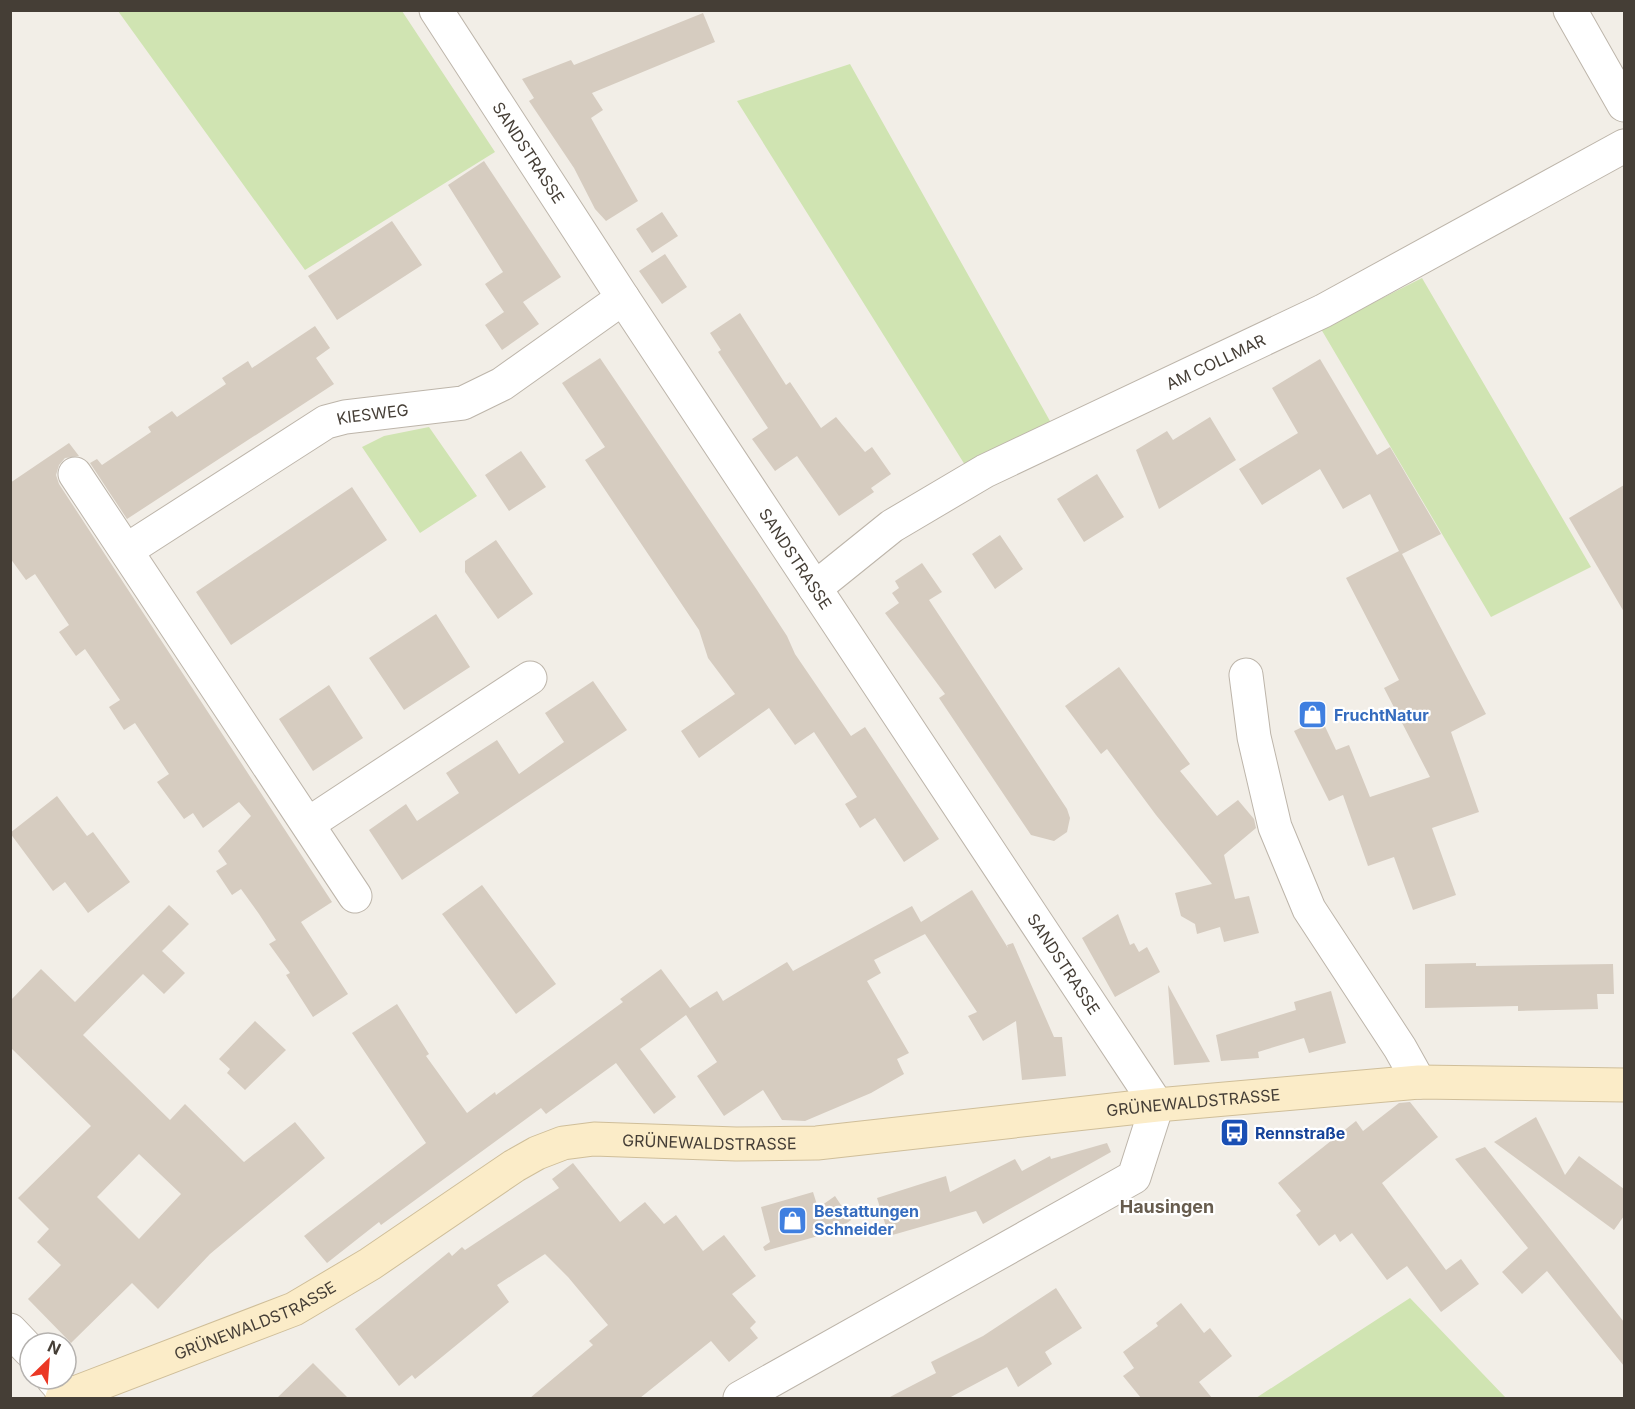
<svg xmlns="http://www.w3.org/2000/svg" width="1635" height="1409" viewBox="0 0 1635 1409" font-family="Inter,sans-serif">
<style>
.green{fill:#d0e4b2}
.building{fill:#d6ccc0;fill-rule:evenodd}
.lines{fill:none;stroke-linecap:round;stroke-linejoin:round}
.street-casing{stroke:#bdb5aa;stroke-width:35}
.secondary-casing{stroke:#cfbe99;stroke-width:35}
.street{stroke:#fff;stroke-width:33}
.secondary{stroke:#fbecc8;stroke-width:33}
.labels{text-anchor:middle;dominant-baseline:central;stroke-width:4.5;stroke-linejoin:round;paint-order:stroke}
.street-label{font-size:16px;fill:#453e36;stroke:#fff}
.shop-label{font-size:16px;font-weight:bold;fill:#366cbe;stroke:#fff;text-anchor:start}
.transit-label{font-size:16px;font-weight:bold;fill:#164399;stroke:#fff;text-anchor:start}
.neighbourhood-label{font-size:18px;font-weight:bold;fill:#675c4e;stroke:#fff}
</style>
<rect width="100%" height="100%" fill="#f2eee7"/>
<path class="green" d="M118,11H402L495,152L305,270Z
M850,64L1055,430L970,473L737,101Z
M1422,278L1591,567L1491,617L1321,329Z
M429,427L477,496L420,533L362,447L384,436Z
M1410,1298L1506,1398H1256Z"/>
<path class="building" d="M703,13L715,42L592,93L603,110L591,118L638,201L606,221L595,209L574,168L529,101L534,98L522,79L571,60L574,65Z
M484,161L561,277L523,302L539,324L502,350L485,325L504,312L485,284L503,272L448,185Z
M662,212L678,236L652,253L636,229Z
M392,221L422,265L337,320L308,276Z
M665,254L687,287L662,304L639,271Z
M740,313L786,385L790,382L821,428L836,417L865,452L872,447L891,474L871,488L874,492L839,516L797,456L775,471L752,439L768,428L718,352L721,350L710,333Z
M315,326L330,348L316,358L334,384L127,519L90,463L97,459L102,465L151,432L148,427L172,411L177,417L226,384L222,378L248,361L252,368Z
M600,358L757,590L787,636L795,654L851,736L865,727L939,839L904,862L875,818L860,828L845,804L857,797L814,732L795,745L769,708L699,758L681,731L735,694L708,658L699,630L585,460L605,447L562,383Z
M1320,359L1377,455L1390,447L1441,534L1402,554L1486,714L1451,732L1479,812L1432,828L1456,895L1413,910L1394,857L1368,866L1343,795L1329,801L1294,731L1321,718L1336,750L1349,745L1370,797L1430,777L1384,688L1399,680L1346,578L1399,551L1370,494L1343,509L1320,469L1262,505L1239,469L1298,433L1272,388Z
M1210,417L1236,460L1159,509L1136,450L1167,431L1173,440Z
M69,443L79,456L65,458L59,465L56,475L59,484L332,902L301,922L348,994L313,1017L286,975L290,973L269,944L276,940L259,914L241,889L232,895L216,871L227,864L218,851L251,816L239,802L203,828L193,813L184,819L157,782L169,774L135,723L124,730L109,707L120,700L85,649L76,656L59,632L69,625L35,574L26,580L10,558V483Z
M521,451L546,487L509,511L485,475Z
M1097,474L1124,517L1084,542L1057,499Z
M1624,485V612L1569,518Z
M352,487L387,540L231,645L196,592Z
M1000,535L1023,569L995,589L972,554Z
M496,540L533,594L498,619L465,572V561Z
M922,563L942,592L929,600L1067,809L1070,818L1067,832L1054,841L1031,835L939,698L945,694L885,613L899,603L892,593L899,588L895,581Z
M436,614L470,667L404,710L369,658Z
M1119,667L1190,764L1180,771L1217,816L1238,800L1254,819L1256,828L1224,855L1235,899L1249,896L1259,933L1224,942L1220,927L1197,934L1195,924L1181,916L1175,893L1212,884L1156,815L1107,749L1101,754L1065,706Z
M593,681L627,730L402,880L369,830L406,804L417,821L459,793L446,773L497,740L519,774L564,742L545,713Z
M329,685L363,738L313,771L279,719Z
M57,796L87,836L93,832L130,882L88,913L65,882L53,891L10,833Z
M482,885L556,984L516,1014L442,914Z
M972,890L1008,948L1007,945L1013,943L1054,1037H1062L1066,1076L1022,1080L1016,1021L983,1041L968,1016L977,1012L925,934L874,960L881,973L867,981L909,1053L897,1059L904,1074L871,1093L805,1121L782,1120L763,1090L724,1116L697,1076L717,1062L686,1015L640,1049L676,1097L654,1114L616,1063L546,1114L541,1108L381,1225L379,1222L327,1263L304,1236L426,1143L352,1033L397,1004L429,1054L426,1056L467,1113L495,1092L496,1095L623,1002L620,999L661,969L690,1008L717,991L723,1001L787,962L793,971L912,906L921,922Z
M169,905L189,924L162,951L185,973L164,994L143,974L83,1035L170,1120L185,1104L244,1162L295,1122L325,1158L210,1254L158,1309L132,1283L71,1343L28,1299L61,1265L37,1242L49,1229L18,1198L91,1126L10,1047V1001L41,969L75,1002ZM139,1154L181,1194L139,1239L97,1197Z
M1118,914L1130,945L1134,943L1139,952L1147,947L1160,972L1115,997L1082,938Z
M1476,963V966L1613,964L1614,994H1597L1598,1009L1518,1011V1006L1425,1008V964Z
M1168,985L1210,1062L1174,1065Z
M1331,991L1346,1043L1309,1053L1304,1038L1258,1052L1259,1058L1221,1061L1216,1035L1296,1010L1294,1002Z
M255,1021L286,1050L245,1090L227,1073L230,1069L219,1059Z
M1410,1102L1438,1137L1382,1183L1446,1270L1461,1259L1479,1284L1441,1312L1407,1266L1387,1280L1352,1233L1340,1242L1335,1234L1319,1246L1296,1215L1301,1211L1278,1183L1356,1121L1363,1131L1399,1103Z
M1536,1117L1565,1175L1579,1156L1624,1189V1216L1614,1230L1494,1142Z
M1107,1143L1111,1152L983,1224L976,1211L889,1236L877,1198L946,1176L950,1192L1015,1159L1022,1171L1050,1156L1051,1159Z
M1485,1147L1624,1322V1366L1547,1271L1522,1294L1502,1272L1528,1248L1455,1159Z
M573,1163L620,1222L645,1202L664,1224L676,1215L703,1251L724,1235L756,1276L732,1294L756,1322L750,1328L758,1338L729,1362L711,1341L640,1398H530L593,1345L589,1341L608,1325L568,1277L545,1254L497,1285L509,1302L415,1379L412,1375L399,1386L355,1329L449,1252L452,1256L462,1247L465,1250L559,1188L552,1179Z
M813,1192L818,1208L835,1196L851,1220L836,1231L765,1251L763,1247L770,1242L761,1207Z
M1056,1288L1082,1328L1045,1352L1052,1364L1018,1387L1007,1367L949,1398H888L936,1373L931,1362L983,1336Z
M1181,1303L1204,1333L1210,1328L1232,1356L1199,1382L1212,1398H1141L1123,1376L1134,1368L1123,1352L1158,1326L1156,1323Z
M313,1363L348,1398H277Z"/>
<g class="lines">
<defs>
<g id="street">
<path id="s1" d="M436,10L623,298L1157,1105L1134,1177L740,1398"/>
<path d="M1570,10L1624,105"/>
<path d="M75,474L355,896"/>
<path id="s2" d="M127,550L326,422L345,417L463,403L502,384L623,298"/>
<path id="s3" d="M815,588L892,526L985,471L1323,311L1624,146"/>
<path d="M1246,675L1254,737L1275,827L1309,909L1400,1048L1419,1082"/>
<path d="M308,824L530,678"/>
<path d="M10,1330L30,1351"/>
<path d="M53,1379L68,1396"/>
</g>
<g id="secondary">
<path id="s4" d="M62,1398L294,1309L370,1264L514,1166L537,1153L563,1143L594,1139L736,1144L817,1143L1157,1105L1419,1082L1624,1085"/>
</g>
</defs>
<use href="#street" class="street-casing"/>
<use href="#secondary" class="secondary-casing"/>
<use href="#street" class="street"/>
<use href="#secondary" class="secondary"/>
</g>
<defs>
<symbol id="shop-square" viewBox="-11 -11 22 22"><rect x="-9" y="-9" width="18" height="18" rx="4" fill="#3f7fe0" stroke="#fff"/><path d="M-5-2.5h2.3a2.7 3.5 0 0 1 5.4 0H5L5.5 6h-11ZM-1.5-2.5h3a1.5 2.3 0 0 0-3 0Z" fill="#fff"/></symbol>
<symbol id="bus-square" viewBox="-11 -11 22 22"><rect x="-9" y="-9" width="18" height="18" rx="4" fill="#1a4fb4" stroke="#fff"/><path d="M-5-6H5V4H4V6H2V4H-2V6H-4V4H-5ZM-3.5-4V0h7V-4ZM-3.5 1.2v1.5H-2V1.2ZM2 1.2v1.5H3.5V1.2Z" fill="#fff"/></symbol>
</defs>
<g fill-rule="evenodd">
<use href="#shop-square" x="1296" y="698" width="33" height="33"/>
<use href="#bus-square" x="1218" y="1116" width="33" height="33"/>
<use href="#shop-square" x="776" y="1204" width="33" height="33"/>
</g>
<g class="labels">
<g class="street-label">
<text stroke="none"><textPath href="#s1" startOffset="170">SANDSTRASSE</textPath></text>
<text stroke="none"><textPath href="#s3" startOffset="462">AM COLLMAR</textPath></text>
<text stroke="none"><textPath href="#s2" startOffset="284">KIESWEG</textPath></text>
<text stroke="none"><textPath href="#s1" startOffset="656">SANDSTRASSE</textPath></text>
<text stroke="none"><textPath href="#s1" startOffset="1142">SANDSTRASSE</textPath></text>
<text stroke="none"><textPath href="#s4" startOffset="1198">GRÜNEWALDSTRASSE</textPath></text>
<text stroke="none"><textPath href="#s4" startOffset="712">GRÜNEWALDSTRASSE</textPath></text>
<text stroke="none"><textPath href="#s4" startOffset="208">GRÜNEWALDSTRASSE</textPath></text>
</g>
<g class="shop-label">
<text x="1334" y="715">FruchtNatur</text>
<text x="814" y="1211">Bestattungen<tspan x="814" dy="18">Schneider</tspan></text>
</g>
<g class="transit-label">
<text x="1255" y="1133">Rennstraße</text>
</g>
<g class="neighbourhood-label">
<text x="1167" y="1206">Hausingen</text>
</g>
</g>
<rect width="1635" height="1409" fill="none" stroke="#453e36" stroke-width="24"/>
<g transform="translate(48 1361) rotate(25)"><circle r="28" fill="#ffffff" stroke="#b5b2af" stroke-width="1.5"/>
<path d="M0-4.5L10 22L0 15L-10 22Z" fill="#eb3825"/>
<text y="-9" font-size="16" font-weight="bold" text-anchor="middle" fill="#453e36">N</text>
</g>
</svg>
